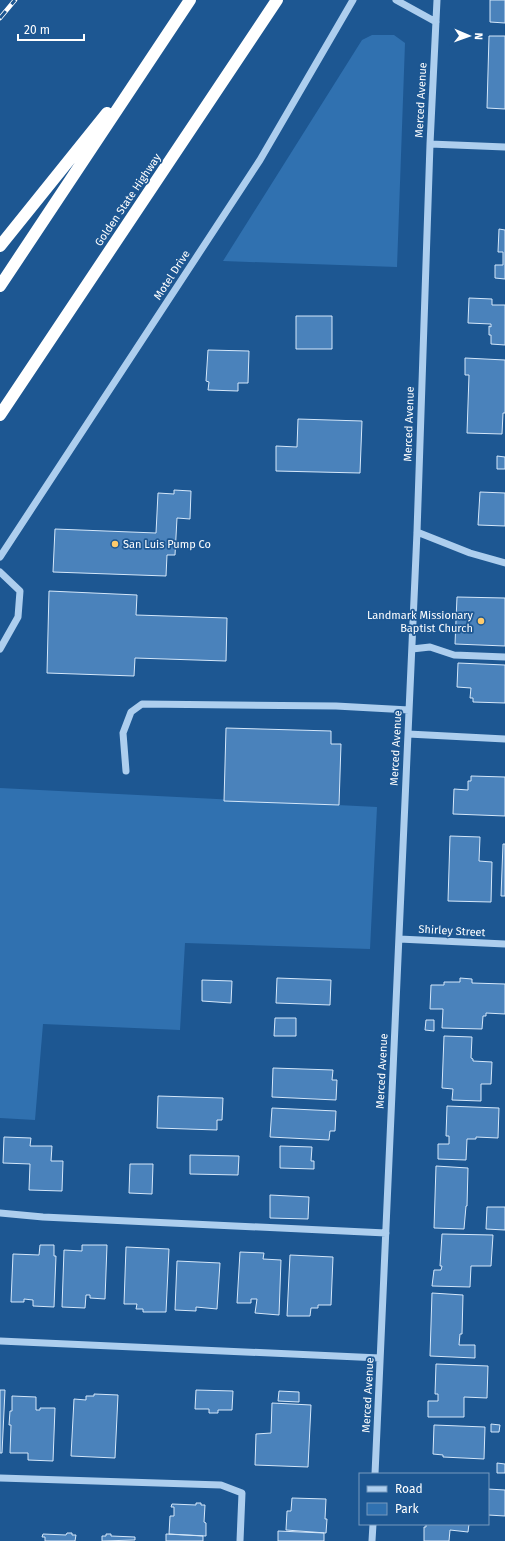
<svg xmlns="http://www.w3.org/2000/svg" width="505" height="1541" viewBox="0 0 505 1541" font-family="'Fira Sans',sans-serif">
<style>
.green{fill:#3071b0}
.building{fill:#4a82bb;stroke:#d4e7fa}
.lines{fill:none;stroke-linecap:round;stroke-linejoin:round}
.minor{stroke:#adceee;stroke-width:7}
.highway{stroke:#fff;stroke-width:12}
.rail-casing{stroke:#fff;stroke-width:4.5}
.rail{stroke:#1d5792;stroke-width:3;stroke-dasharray:9;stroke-linecap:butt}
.poi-dot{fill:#fecb6c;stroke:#1d5792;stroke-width:1.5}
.labels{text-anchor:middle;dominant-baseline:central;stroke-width:3.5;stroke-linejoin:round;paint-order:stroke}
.street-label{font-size:11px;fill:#fff;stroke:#1d5792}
.poi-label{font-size:11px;fill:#fff;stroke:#1d5792;text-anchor:start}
</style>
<rect width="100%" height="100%" fill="#1d5792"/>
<path class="green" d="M372,35H394L405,43L397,267L223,261L362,40Z
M0,788L377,807L370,949L185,943L180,1030L43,1024L35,1120L0,1118Z"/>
<path class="building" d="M490,0H505V23L490,22Z
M489,36H505V109L487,108Z
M499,229L505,230V279L495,278V265H503V252H498Z
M469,298L492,299V305H505V345L491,344V335H489V326L491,327V324L468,323Z
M296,316H332V349H296Z
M208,350L249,351L248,383H238V391L208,390L209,382L206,381Z
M465,358L505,360V413H503L502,434L467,433L469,375H465Z
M298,419L362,421L360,473L276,471V446L297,447Z
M497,456L505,457V469H497Z
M174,490L191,491L190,519L177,518L175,555H167L166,576L53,572L55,529L156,533L158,493L174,494Z
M480,492L505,493V526L478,525Z
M49,591L137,595L136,615L227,618L226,661L135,658L134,676L47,673Z
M457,597L505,598V646L455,644Z
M458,663L505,665V703L473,702V698H470L471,688L457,687Z
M226,728L331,731V744H341L339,805L224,801Z
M471,776L505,777V816L453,814L454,789L468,790V781H471Z
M450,836L480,837L479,861L492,862L491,902L448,901Z
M503,844H505V896H501Z
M277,978L331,980L330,1005L276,1003Z
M460,978L472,979V983L505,984V1014L486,1013V1016H483L482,1029L442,1028L443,1009H430L431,985H444V982H460Z
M202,980L232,981L231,1003L202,1001Z
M275,1018H296V1036H274Z
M426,1020H434V1031L425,1030Z
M444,1036L472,1037L471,1058L473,1059V1061L492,1062L491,1084H481V1101L452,1100L453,1089L442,1088Z
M273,1068L333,1070L332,1080H337L336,1100L272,1097Z
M158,1096L223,1098L222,1120H217V1130L157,1128Z
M447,1106L499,1108L498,1138L476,1137V1139H467L466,1160L438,1159V1144H449V1136H446Z
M272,1108L336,1111L335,1131H330L329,1140L270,1137Z
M4,1137L31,1138L30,1146H52L51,1161H63L62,1191L29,1190L30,1164L3,1163Z
M280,1146L312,1147L311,1161H314V1169L280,1168Z
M190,1155L239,1156L238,1175L190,1174Z
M130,1164H153L152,1194L129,1193Z
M436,1166L468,1168L467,1206H466L464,1229L434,1228Z
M270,1195L309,1197L308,1219L270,1218Z
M487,1207H505V1230L486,1229Z
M442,1234L493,1235L491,1266H471L470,1287L432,1286L434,1270H441L442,1266H440Z
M40,1245H54V1256H56L54,1307L33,1306V1300L24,1299V1302H11L13,1254L39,1255Z
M82,1245H107L105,1299L90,1298V1295H86L85,1308L62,1307L64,1250L82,1251Z
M126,1247L169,1249L166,1312H143V1309H136L137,1304H124Z
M240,1252L264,1253L263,1259L281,1260L279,1315L255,1313L257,1299H251V1303H237Z
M290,1255L333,1257L331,1305H318V1308H311L310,1316H287Z
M177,1261L220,1263L217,1309L196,1307V1311L175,1310Z
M432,1293L463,1295L462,1334H460L459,1345H475V1358L430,1356Z
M436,1364L488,1366L487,1398L464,1397V1417H428V1401H438V1394H435Z
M0,1390H5L2,1453H0Z
M196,1390L233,1391L232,1410H218V1413H209V1409H195Z
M279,1391L299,1392V1402L278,1401Z
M94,1394L118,1395L115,1458L71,1456L74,1399L86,1400V1396H94Z
M12,1396L36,1397V1410H40V1408H55L53,1461L28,1460V1453H10L11,1425H9L10,1411H12Z
M272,1403L311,1405L308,1467L255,1465L256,1434L271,1433Z
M491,1424L500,1425L499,1432H491Z
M434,1425L485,1427L484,1459L443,1457V1455L433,1454Z
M497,1463L505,1464V1473H497Z
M488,1489L505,1490V1516L488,1515Z
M292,1498L326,1499L325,1519H327L326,1533L286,1530L287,1511H291Z
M196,1503H201V1505H205L204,1522L206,1523V1536L169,1534L170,1516H174V1507H171L172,1504L196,1505Z
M426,1524H469L468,1532L450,1530L449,1541H424V1527H426Z
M278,1531L324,1533V1541H278Z
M67,1533H72V1535H76L75,1541H45V1537H42L43,1534L66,1535Z
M106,1534H111V1536L135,1537V1540L102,1541V1536H106Z
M166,1534L203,1536V1541H166Z"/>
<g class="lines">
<path class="minor" d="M396,0L436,22
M430,144L505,147
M417,532L470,553L505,563
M0,557L260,160L353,0
M0,572L20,591L18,617L0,649
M412,649L430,647L454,655L505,657
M408,734L505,739
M126,771L123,733L131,712L142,704L336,706L409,710
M399,939L505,944
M0,1213L43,1217L386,1233
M0,1341L380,1358
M375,1474L417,532L430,144L437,0
M0,1478L221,1485L242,1493L240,1541
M372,1541L373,1524"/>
<path class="highway" d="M0,246L107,113
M0,286L190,0
M0,415L277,0"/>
<defs>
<path id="rail" d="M0,18L15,0"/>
</defs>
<use href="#rail" class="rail-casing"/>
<use href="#rail" class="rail"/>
</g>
<g class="poi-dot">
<circle cx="115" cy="544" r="4"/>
<circle cx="481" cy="621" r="4"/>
</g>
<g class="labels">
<g class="street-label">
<text transform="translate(421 100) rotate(-87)">Merced Avenue</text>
<text transform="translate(128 200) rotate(-56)">Golden State Highway</text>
<text transform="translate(172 275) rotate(-57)">Motel Drive</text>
<text transform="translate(409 424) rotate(-88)">Merced Avenue</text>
<text transform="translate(396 748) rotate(-87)">Merced Avenue</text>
<text transform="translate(452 931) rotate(3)">Shirley Street</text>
<text transform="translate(382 1071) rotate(-87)">Merced Avenue</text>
<text transform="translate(368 1395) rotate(-87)">Merced Avenue</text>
</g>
<g class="poi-label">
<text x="123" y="544">San Luis Pump Co</text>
<text x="473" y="615" text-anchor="end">Landmark Missionary<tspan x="473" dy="13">Baptist Church</tspan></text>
</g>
</g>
<rect x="359" y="1473" width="130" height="52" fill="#1d5792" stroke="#779abe"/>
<rect x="367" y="1486" width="20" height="6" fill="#adceee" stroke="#779abe"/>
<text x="395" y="1493" font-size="12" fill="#ffffff">Road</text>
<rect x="367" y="1503" width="20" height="12" fill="#3071b0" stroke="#779abe"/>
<text x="395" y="1513" font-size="12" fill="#ffffff">Park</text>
<g transform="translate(469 36) rotate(92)" stroke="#1d5792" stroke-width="3" paint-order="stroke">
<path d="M0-3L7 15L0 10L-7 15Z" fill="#ffffff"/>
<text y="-6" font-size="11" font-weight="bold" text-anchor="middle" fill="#ffffff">N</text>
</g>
<path d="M18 34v6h66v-6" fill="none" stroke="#ffffff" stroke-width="2"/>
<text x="24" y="34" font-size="12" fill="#ffffff" stroke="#1d5792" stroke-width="3" paint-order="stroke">20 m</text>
</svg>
